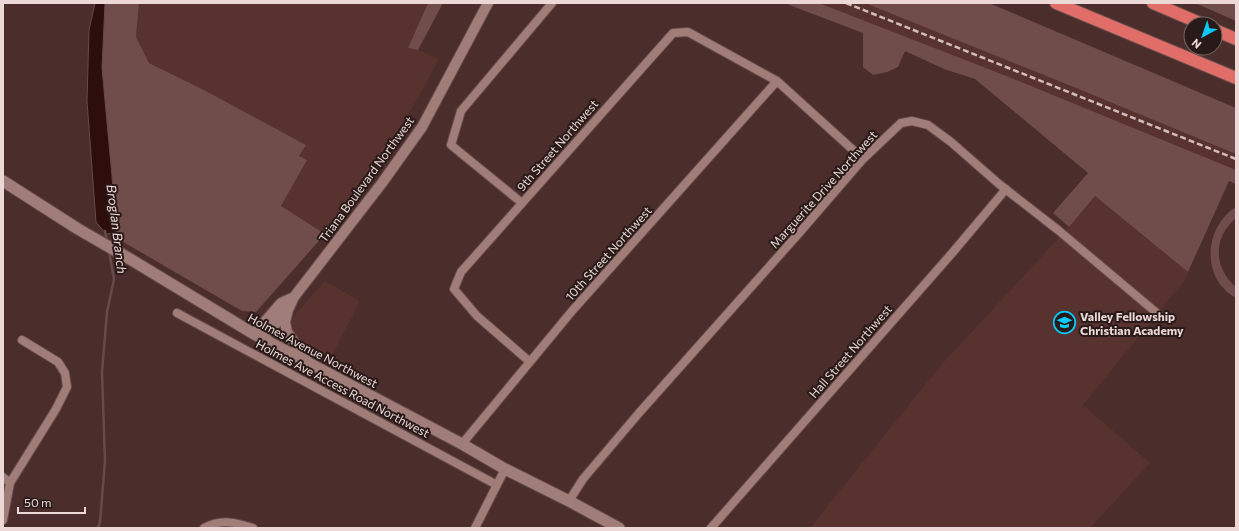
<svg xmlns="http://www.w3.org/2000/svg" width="1239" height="531" viewBox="0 0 1239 531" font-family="Commissioner,sans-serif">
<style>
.built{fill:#58322f}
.green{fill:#704d4a}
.water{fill:#2e0e0d;stroke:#674b49}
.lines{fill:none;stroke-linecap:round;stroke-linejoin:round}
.stream{stroke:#674b49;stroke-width:2.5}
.minor-casing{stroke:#654b4a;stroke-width:10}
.tertiary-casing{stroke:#654b4a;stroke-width:12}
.secondary-casing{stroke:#654b4a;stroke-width:13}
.motorway-casing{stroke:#654b4a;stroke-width:14}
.minor{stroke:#a17d7a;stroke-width:8}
.tertiary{stroke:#a17d7a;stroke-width:10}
.secondary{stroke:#a17d7a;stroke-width:11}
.motorway{stroke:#e06d67;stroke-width:12}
.rail{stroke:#d2bcba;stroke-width:2.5;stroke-dasharray:6 3;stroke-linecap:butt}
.labels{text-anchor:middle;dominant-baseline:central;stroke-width:4;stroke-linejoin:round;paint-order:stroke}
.street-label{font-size:12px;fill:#ecd8d6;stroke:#281a18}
.poi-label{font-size:12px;font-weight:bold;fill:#ecd8d6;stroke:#281a18;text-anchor:start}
.water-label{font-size:13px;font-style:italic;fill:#f7dad7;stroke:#281a18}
</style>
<rect width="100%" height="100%" fill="#4b2d2b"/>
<path class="built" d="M139,3H428L408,48L418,50L439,59L413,106L368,180L325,234L281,206L307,160L299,157L305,145L200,88L149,63L136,37Z
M819,3H865L1076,88L1236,154V170L1009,77Z
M1095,196L1188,272L1185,280L1083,405L1150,463L1090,528H810L941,365L1069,227Z
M325,281L360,301L330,359L296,340L291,327L293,317Z"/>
<path class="green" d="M105,3H139L136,37L149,63L200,88L306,145L299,156L307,160L281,206L325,234L256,312L242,311L118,239L102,68Z
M428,3H443L418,50L408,48Z
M784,3H819L1009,77L1236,170V184L1229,181L1188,272L1095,196L1069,227L1053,213L1088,173L975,79L944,69L905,51L898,67L887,72L873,75L863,67V33Z
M865,3H989L1236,108V154L1076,88Z
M1195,3H1236V21Z
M1236,207V218C1213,237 1213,268 1236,287V298C1233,296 1229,294 1226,291C1201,268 1208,224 1236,207Z"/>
<path class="water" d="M95,3H105L102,68L112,176L116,233L106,234L96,222L87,101L89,30Z"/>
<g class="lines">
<path class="stream" d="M105,231L107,242
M98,528L100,522L105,461L102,372L107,312L114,279L109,251"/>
<defs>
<path id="minor" d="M522,203L451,145L461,111L552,3
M177,313L497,485
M530,362L477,316L454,289L461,272L673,33L688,32L777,81L863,159
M462,444L572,311L777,81
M3,477L10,483
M569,501L583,479L639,413L800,232L863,159L901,123L912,121L928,125L951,142L999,184L1058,230L1158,314
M3,520L10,483L56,409L67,387L65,373L58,362L22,340
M204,528C221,519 235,522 253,528
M475,528L505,469
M711,528L953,252L1006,189"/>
<path id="tertiary" d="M288,310L285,322L287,332L309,363
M254,334L281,303L294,297
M262,339L288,310L294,297L382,183L422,127L488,3"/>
<path id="secondary" d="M3,181L78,229L130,259L254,334L462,444L505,469L569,501L619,528"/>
<path id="motorway" d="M1056,3L1236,78
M1153,3L1202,24
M1215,30L1236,39"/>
</defs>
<use href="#minor" class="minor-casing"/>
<use href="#tertiary" class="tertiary-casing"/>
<use href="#secondary" class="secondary-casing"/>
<use href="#motorway" class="motorway-casing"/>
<use href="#minor" class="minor"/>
<use href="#tertiary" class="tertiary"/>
<use href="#secondary" class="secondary"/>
<use href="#motorway" class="motorway"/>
<path class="rail" d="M846,3L1236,159"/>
</g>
<defs>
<symbol id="school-ring" viewBox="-11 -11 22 22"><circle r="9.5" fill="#281a18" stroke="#0acafa" stroke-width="1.5"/><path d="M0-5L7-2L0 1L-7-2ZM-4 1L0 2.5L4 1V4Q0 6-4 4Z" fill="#0acafa"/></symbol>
</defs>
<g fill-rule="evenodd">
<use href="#school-ring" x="1052" y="310" width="25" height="25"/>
</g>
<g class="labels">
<g class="street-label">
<text transform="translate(557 145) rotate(-49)">9th Street Northwest</text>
<text transform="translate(366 179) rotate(-54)">Triana Boulevard Northwest</text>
<text transform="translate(823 189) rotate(-48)">Marguerite Drive Northwest</text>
<text transform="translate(608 253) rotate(-48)">10th Street Northwest</text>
<text transform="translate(313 350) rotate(28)">Holmes Avenue Northwest</text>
<text transform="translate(850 351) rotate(-49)">Hall Street Northwest</text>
<text transform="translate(343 388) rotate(28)">Holmes Ave Access Road Northwest</text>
</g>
<g class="poi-label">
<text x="1080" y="316">Valley Fellowship<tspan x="1080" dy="14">Christian Academy</tspan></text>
</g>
<g class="water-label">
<text transform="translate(117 229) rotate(83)">Broglan Branch</text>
</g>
</g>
<rect width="1239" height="531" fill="none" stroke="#ecd8d6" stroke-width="8"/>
<g transform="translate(1203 36) rotate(220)"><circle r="19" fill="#281a18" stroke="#766664"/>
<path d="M0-3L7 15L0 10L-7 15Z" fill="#0acafa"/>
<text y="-6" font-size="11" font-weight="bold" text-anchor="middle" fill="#ecd8d6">N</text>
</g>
<path d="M18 507v6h67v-6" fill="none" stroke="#ecd8d6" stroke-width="2"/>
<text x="24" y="507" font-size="12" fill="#ecd8d6" stroke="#281a18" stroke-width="3" paint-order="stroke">50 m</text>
</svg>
